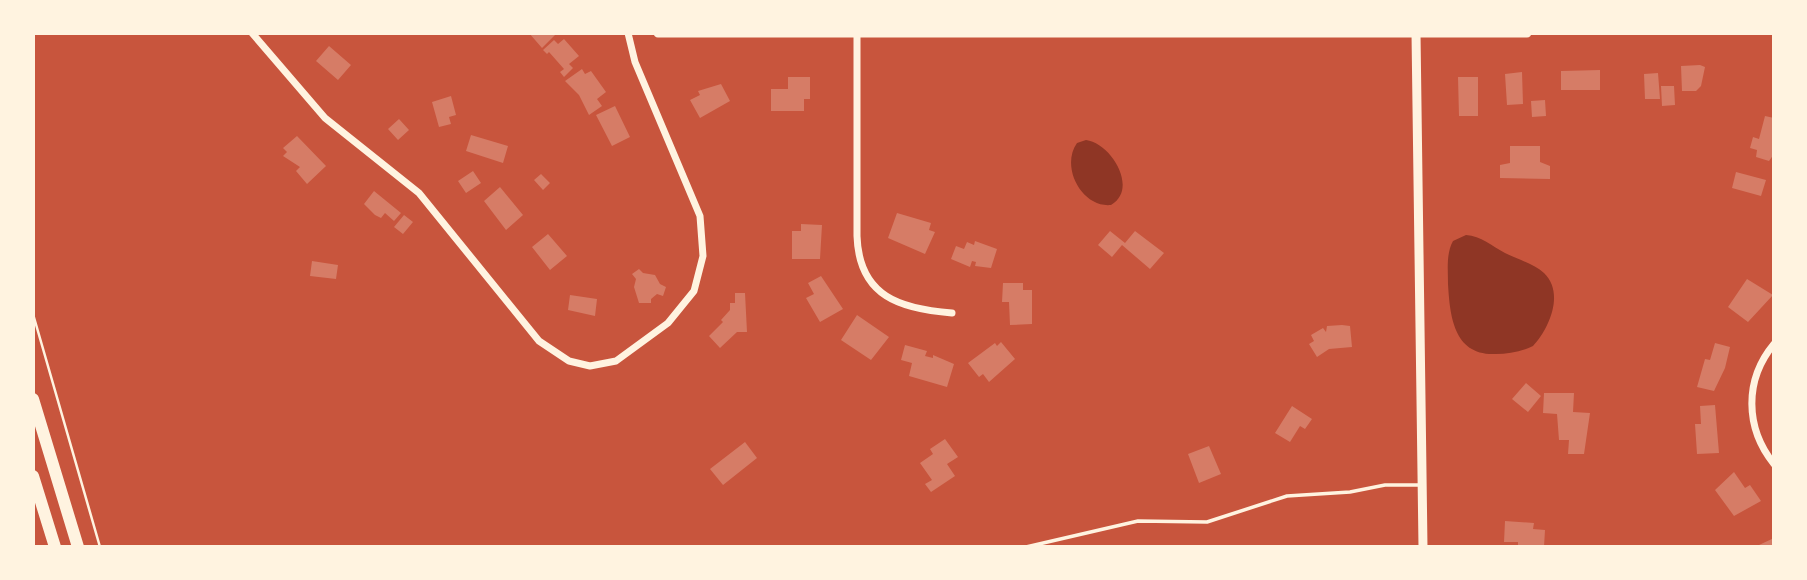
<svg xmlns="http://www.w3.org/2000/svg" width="1807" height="580" viewBox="0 0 1807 580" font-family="'Open Sans',sans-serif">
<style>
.water{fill:#8f3625}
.building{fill:#d67c66}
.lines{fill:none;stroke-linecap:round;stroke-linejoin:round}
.path{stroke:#fff3e0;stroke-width:2.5}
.service{stroke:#fff3e0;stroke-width:3.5}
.minor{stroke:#fff3e0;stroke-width:7}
.tertiary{stroke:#fff3e0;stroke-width:9}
.trunk{stroke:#fff3e0;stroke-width:12}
</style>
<rect width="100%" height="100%" fill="#c8553d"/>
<path class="water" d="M1086,140C1111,143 1139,189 1111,205C1082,208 1060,167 1077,143Z
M1466,235C1481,236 1492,246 1505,253C1517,259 1534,264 1544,273C1565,293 1549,329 1533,346C1521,352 1508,354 1496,354C1454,356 1450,317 1448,284C1448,269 1446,254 1453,241Z"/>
<path class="building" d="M529,33H557L542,48Z
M564,39L579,56L569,64L573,68L564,77L560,72L564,69L549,52L547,54L543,50L554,40L558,44Z
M329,46L351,65L338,80L316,61Z
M1700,65L1705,67L1701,86L1696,91H1682L1681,66Z
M582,69L585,74L591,71L606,92L597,99L602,106L589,115L579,95L565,81Z
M1600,70V90H1561V71Z
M1522,72L1523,104L1507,105L1505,74Z
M1658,73L1660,99H1645L1644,74Z
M788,77H810V99H804V111H771V89H788Z
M1458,77H1478V116H1459Z
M721,84L730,101L700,118L690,100L700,95L698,91Z
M1661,86H1674L1675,105L1662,106Z
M451,96L456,115L449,117L451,124L439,127L432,102Z
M1545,100L1546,116L1532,117L1531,101Z
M615,106L630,137L612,146L596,115Z
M1765,116L1774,118V154L1769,161L1756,157L1757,150L1750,148L1753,137L1759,139Z
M399,119L409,130L398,140L388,129Z
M471,135L508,146L503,163L466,151Z
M297,136L326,166L307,184L296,171L300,167L283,156L287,152L283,148Z
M1510,146H1540V162L1550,166V179L1500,178V165L1510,163Z
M473,171L481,183L466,193L458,181Z
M1736,172L1766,180L1761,196L1732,188Z
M541,174L550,183L543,190L534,180Z
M500,187L523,215L506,230L484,201Z
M374,191L401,213L394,221L385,213L381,218L375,215L364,204Z
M897,213L931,223L929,230L935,232L925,254L888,238Z
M404,215L413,222L403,234L394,227Z
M801,224L822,225L820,259H792V231H801Z
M1110,231L1125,243L1135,231L1164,253L1150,269L1122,245L1112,257L1098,245Z
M548,234L567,256L550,270L532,247Z
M975,241L997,249L991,268L975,266L976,262L972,261L970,267L951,259L956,246L964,249L967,242L974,245Z
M312,261L338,265L336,279L310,276Z
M639,269L643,273L655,275L660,284L666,287L663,296L657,294L651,299V303H639L634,287L636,279L632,274Z
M821,276L843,309L820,322L806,298L814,294L808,283Z
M1747,279L1773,295L1748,322L1728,307Z
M1003,283H1023V290H1032V324L1010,325L1009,302H1002Z
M735,293H745L747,332H737L720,348L709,336L723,322L721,320L730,310V303H735Z
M570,295L597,299L595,316L568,310Z
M857,315L889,337L871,360L841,340Z
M1342,325L1350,326L1352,347L1329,349L1317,357L1309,344L1314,341L1311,335L1323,328L1326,332L1327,326Z
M1001,342L1015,359L989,382L983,374L979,377L968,363L995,343L997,346Z
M1715,343L1730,347L1725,368L1714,391L1697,387L1705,359L1710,360Z
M905,345L927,351L925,356L933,358V355L954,364L947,387L909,376L912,363L901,360Z
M1526,383L1541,396L1528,412L1512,399Z
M1544,393H1574L1573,412L1590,413L1584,454H1568L1569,440H1559L1557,414L1543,413Z
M1715,405L1719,453L1697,454L1695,424H1701L1700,406Z
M1292,406L1312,419L1305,429L1300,426L1290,442L1275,433Z
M945,439L958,457L947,464L955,476L931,492L925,484L932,480L920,463L933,454L930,449Z
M745,442L757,458L723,485L710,469Z
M1209,446L1221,474L1199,483L1188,454Z
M1734,472L1745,488L1750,485L1761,501L1734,516L1715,490Z
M1505,521L1534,523L1533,529L1545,530L1544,547H1518V542H1504Z
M1774,538V547H1760L1759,545Z"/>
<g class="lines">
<path class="path" d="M33,314L100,547"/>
<path class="service" d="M1026,547L1138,521L1207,522L1287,496L1350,492L1385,485H1420"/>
<path class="minor" d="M252,33L325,118L419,193L539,341L569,361L590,366L616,361L668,323L694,291L703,256L700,216L635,62L628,33
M857,35V236C859,297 901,309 952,313
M1774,344C1744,380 1745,428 1774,464"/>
<path class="tertiary" d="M658,33H1527
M1416,33L1423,547"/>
<path class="trunk" d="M33,399L78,547
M33,476L55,547"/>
</g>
<rect width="1807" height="580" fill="none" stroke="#fff3e0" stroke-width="70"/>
</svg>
